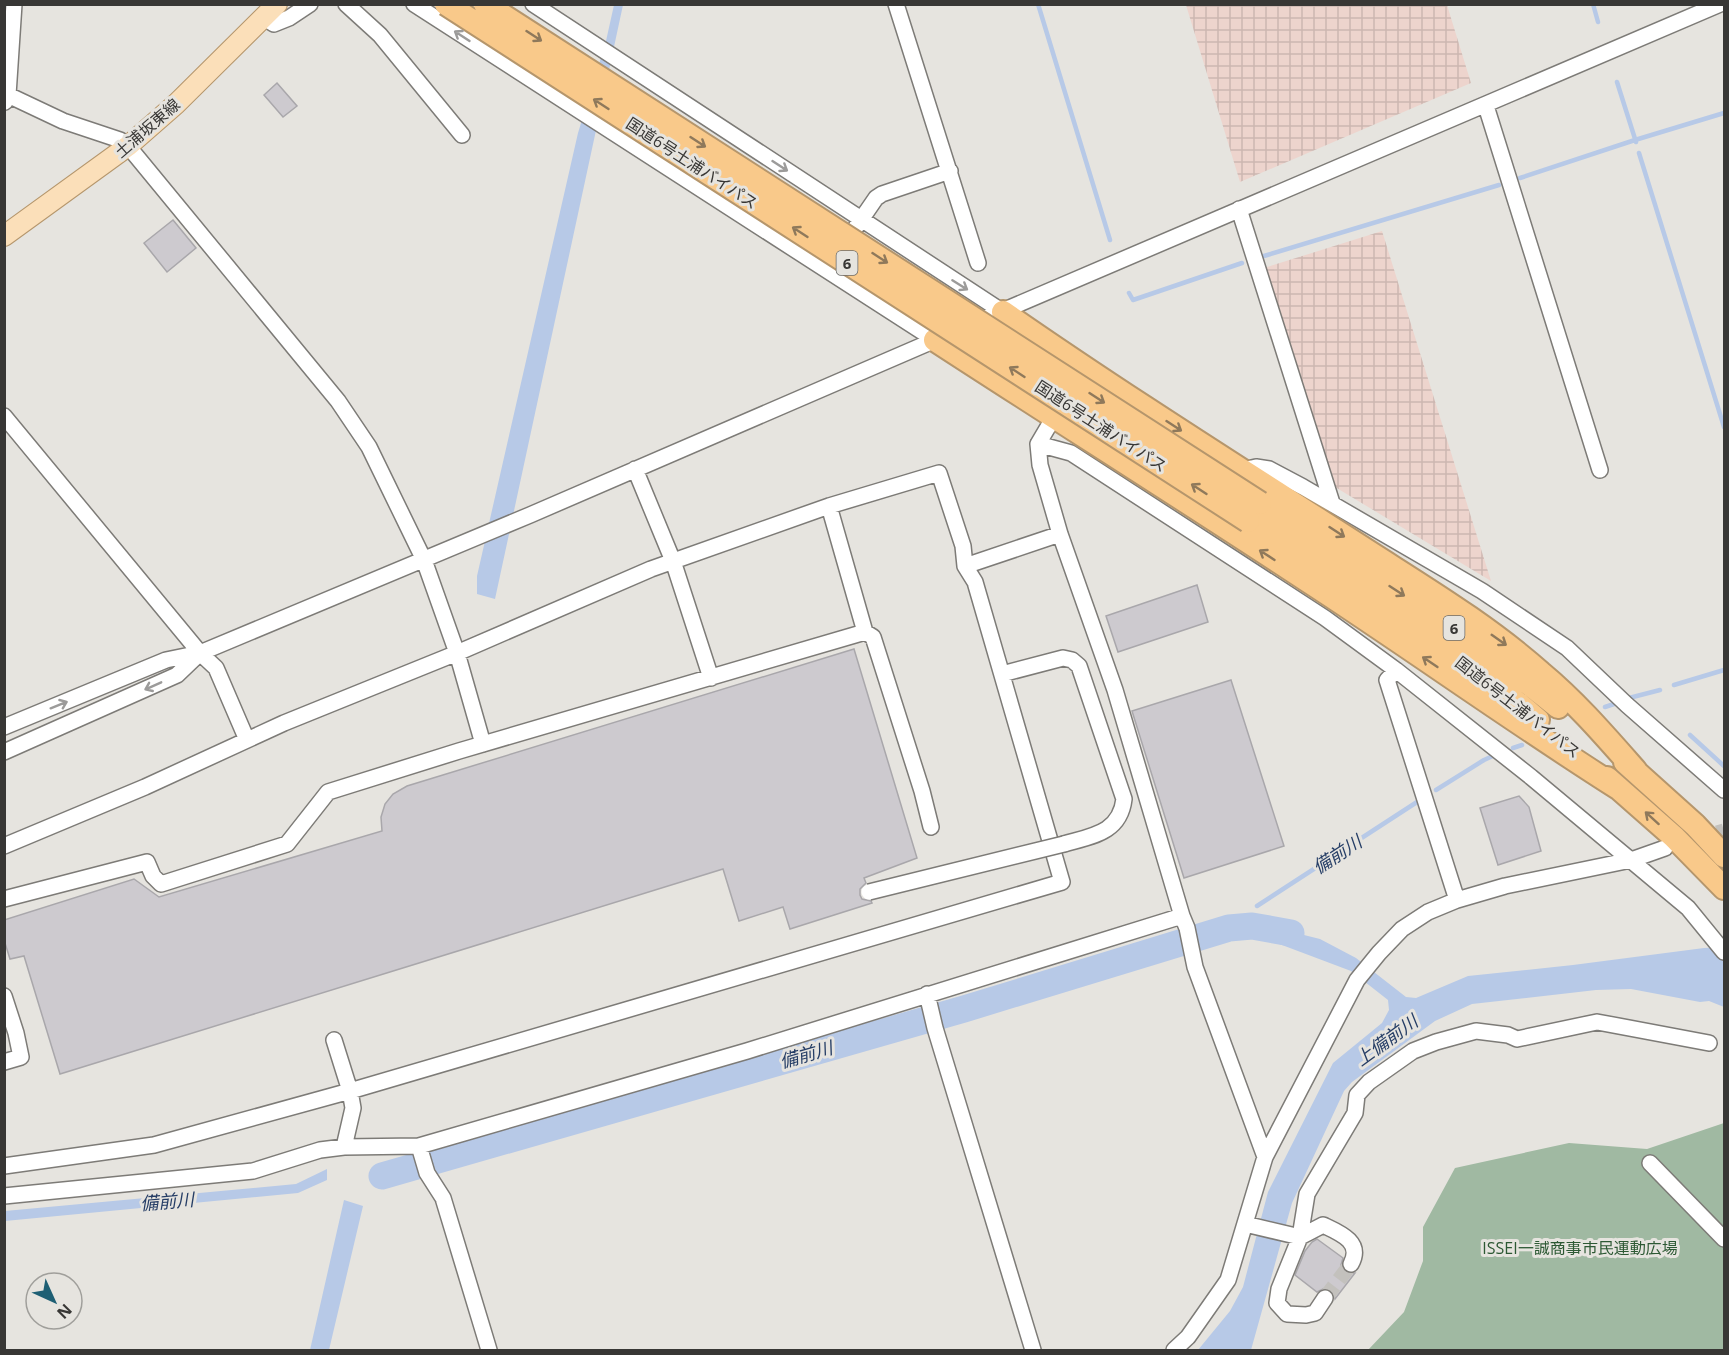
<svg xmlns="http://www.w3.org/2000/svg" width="1729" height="1355" viewBox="0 0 1729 1355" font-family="'Open Sans','Noto Sans JP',sans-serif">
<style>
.industrial{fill:url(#industrial-grid)}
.green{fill:#a0b9a2}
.water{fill:#b7c9e7}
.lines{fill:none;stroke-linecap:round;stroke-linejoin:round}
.stream{stroke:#b7c9e7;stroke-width:4.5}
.river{stroke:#b7c9e7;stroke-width:27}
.building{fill:#cdcacf;stroke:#a9a7ab;stroke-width:1.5}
.minor-tunnel{stroke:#c3c1bd;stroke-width:15;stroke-dasharray:15 8;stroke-linecap:butt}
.minor-casing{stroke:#7d7b77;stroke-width:18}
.major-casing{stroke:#b5966c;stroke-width:22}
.highway-casing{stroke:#b5966c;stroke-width:26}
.minor{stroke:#fff;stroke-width:15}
.major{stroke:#fbdfb9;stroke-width:20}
.highway{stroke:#f9c98a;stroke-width:22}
.minor-bridge-casing{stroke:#7d7b77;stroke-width:18;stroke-linecap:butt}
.highway-bridge-casing{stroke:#b5966c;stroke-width:26;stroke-linecap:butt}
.minor-bridge{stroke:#fff;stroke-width:15}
.highway-bridge{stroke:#f9c98a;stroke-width:22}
.oneway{stroke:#9c9b9a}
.oneway2{stroke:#8f795b}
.labels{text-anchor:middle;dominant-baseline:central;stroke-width:6;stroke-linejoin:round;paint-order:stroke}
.shield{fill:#e6e4df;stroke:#6c6b68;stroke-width:1.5}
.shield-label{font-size:15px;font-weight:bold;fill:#383735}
.street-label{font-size:16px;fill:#383735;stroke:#e6e4df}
.park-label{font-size:16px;fill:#2d5934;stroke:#e6e4df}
.water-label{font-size:18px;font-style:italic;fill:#263e66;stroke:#e6e4df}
</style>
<defs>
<pattern id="industrial-grid" width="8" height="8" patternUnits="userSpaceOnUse" patternTransform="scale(1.5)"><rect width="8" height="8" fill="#edd4cd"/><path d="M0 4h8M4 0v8" fill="none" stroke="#ccb7b1"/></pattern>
</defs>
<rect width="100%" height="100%" fill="#e6e4df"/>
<path class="industrial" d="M1186,5H1447L1471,83L1240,182Z
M1382,231L1491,581L1335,487L1264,268Z"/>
<path class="green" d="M1724,1123V1350H1368L1404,1312L1423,1261V1227L1455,1168L1569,1143L1647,1149Z"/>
<path class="water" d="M614,5H623L495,599L477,594V576L578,133L606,41Z
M1256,923L1320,939L1356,958L1406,997L1416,998L1468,976L1573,965L1704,948L1724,947V1007L1709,1001L1700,1002L1631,989L1596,990L1472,1004L1435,1021L1352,1082L1344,1091L1292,1203L1251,1350H1198L1230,1311L1243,1287L1268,1192L1333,1063L1382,1023L1389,1010L1388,1000L1351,971L1253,934Z
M327,1169V1180L298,1193L5,1221V1211L296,1184Z
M344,1200L363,1206L329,1350H310Z"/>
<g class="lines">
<path class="stream" d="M1038,4L1110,240
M1593,4L1598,22
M1617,82L1636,142
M1639,153L1724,427
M1520,178L1635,140L1724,113
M1264,256L1499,185
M1129,293L1133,300L1242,263
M1674,685L1724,670
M1629,698L1660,690
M1605,707L1614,704
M1690,735L1724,766
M1513,748L1522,745
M1436,790L1484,760L1497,754
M1257,906L1417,802"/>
<path class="river" d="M382,1176L964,1009L1229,928L1252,926L1291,933"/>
</g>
<path class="building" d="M277,83L297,106L283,117L264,95Z
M173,220L196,248L167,272L144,243Z
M1197,585L1208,622L1118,652L1106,616Z
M854,649L917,858L864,878L866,883L860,889V895L862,899L871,901L872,903L790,929L783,907L739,921L723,869L60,1074L24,956L10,959L4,940V920L134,879L159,897L382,831L381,817L385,804L393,794L407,786Z
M1231,680L1284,846L1184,878L1132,711Z
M1519,796L1529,807L1541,851L1498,865L1480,808Z
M1317,1239L1343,1258L1341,1265L1344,1271L1348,1273H1355L1335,1299L1334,1294L1330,1290L1325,1288L1317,1292L1295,1275L1305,1251L1312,1242Z"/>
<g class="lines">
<path class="minor-tunnel" d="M1673,846L1724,831
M1325,1298L1351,1264"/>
<defs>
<path id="minor" d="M346,4L380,35L462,135
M414,4L935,340
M533,4L1003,312
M896,4L978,263
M264,18L274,24L289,18L310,4
M8,95L63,121L120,140L128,146L338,401L369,447L424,560L457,653L483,744
M5,102L8,95L14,4
M1486,106L1600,470
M1239,209L1332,503
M856,227L876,198L882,194L950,171
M972,324L1720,4
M4,416L200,653L216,668L247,740
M1038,444L1071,453L1325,618L1396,670L1531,777L1688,908L1724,952
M635,469L673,561L711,678
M1243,470L1256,467L1269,469L1303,487L1482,591L1567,648L1627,705L1724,790
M965,566L1060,534
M865,632L873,637L922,791L931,827
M1396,670L1387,680L1457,900
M1002,674L1063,658L1072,660L1079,666L1124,799C1120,833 1092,836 1064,844
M4,727L166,660L200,653L530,515L942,337
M4,752L177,675L200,653
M4,846L145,787L284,723L457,653L651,569L829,506L939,473L963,546L965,566L975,582L1062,882L350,1091L154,1145L4,1166
M4,899L147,862L153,876L161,884L287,844L328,792L459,751L865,632L829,506
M1182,916L1187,928L1195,967L1265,1157
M927,994L935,1028L1033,1350
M4,996L16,1033L21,1057L4,1062
M334,1040L350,1091L353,1108L344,1147
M419,1146L427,1173L443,1198L489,1350
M1650,1163L1724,1239
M4,1196L253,1171L320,1150L344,1147L419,1146L747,1051L1182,916L1115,690L1060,534L1040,465L1038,444L1058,410
M1245,1224L1300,1237L1323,1225C1340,1233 1363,1242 1351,1264
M1325,1298L1315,1313L1306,1315L1287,1314L1277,1303L1279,1289L1300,1237L1307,1194L1355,1113L1357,1095L1369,1082L1413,1051L1436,1042L1476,1031L1508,1035L1517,1039L1597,1022L1709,1043
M1174,1350L1188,1337L1228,1280L1265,1157L1357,980L1379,953L1402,929L1428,912L1457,900L1505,886L1631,860L1665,848"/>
<path id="major" d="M4,236L128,146L176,104L277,4"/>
<path id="highway" d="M1003,312C1118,392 1237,467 1355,543C1418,584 1485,623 1541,673C1576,702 1606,737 1636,771
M935,340C1058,420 1182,498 1305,579C1410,647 1512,721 1618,788
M1260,503C1361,568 1465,631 1558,707
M1248,521C1346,584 1449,644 1538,720
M1625,762L1695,825L1724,856
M1607,778L1674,837L1724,888"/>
</defs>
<use href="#minor" class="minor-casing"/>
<use href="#major" class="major-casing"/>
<use href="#highway" class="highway-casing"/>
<use href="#minor" class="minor"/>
<use href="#major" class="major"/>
<use href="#highway" class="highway"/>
<defs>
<path id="minor-bridge" d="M869,892L1064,844"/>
<path id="highway-bridge" d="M446,4L1248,521
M485,4L1260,503"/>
</defs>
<use href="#minor-bridge" class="minor-bridge-casing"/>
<use href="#highway-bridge" class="highway-bridge-casing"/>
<use href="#minor-bridge" class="minor-bridge"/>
<use href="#highway-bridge" class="highway-bridge"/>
</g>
<defs><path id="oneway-shaft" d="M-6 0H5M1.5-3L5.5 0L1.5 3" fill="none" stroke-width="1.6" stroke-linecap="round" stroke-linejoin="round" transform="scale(1.5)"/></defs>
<g class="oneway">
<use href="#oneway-shaft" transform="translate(462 36) rotate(-147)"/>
<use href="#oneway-shaft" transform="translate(780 166) rotate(33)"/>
<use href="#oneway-shaft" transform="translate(960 285) rotate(32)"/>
<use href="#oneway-shaft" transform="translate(153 686) rotate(156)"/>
<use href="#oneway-shaft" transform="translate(59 705) rotate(-22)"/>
</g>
<g class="oneway2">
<use href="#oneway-shaft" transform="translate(534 36) rotate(33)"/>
<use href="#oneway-shaft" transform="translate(601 104) rotate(-147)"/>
<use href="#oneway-shaft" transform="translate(698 142) rotate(33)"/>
<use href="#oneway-shaft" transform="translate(800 232) rotate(-147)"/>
<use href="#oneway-shaft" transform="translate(880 258) rotate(33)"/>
<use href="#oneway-shaft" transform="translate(1017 372) rotate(-147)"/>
<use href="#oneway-shaft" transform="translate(1097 398) rotate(33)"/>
<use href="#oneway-shaft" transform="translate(1174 426) rotate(33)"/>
<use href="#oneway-shaft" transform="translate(1199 489) rotate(-147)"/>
<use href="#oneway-shaft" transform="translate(1337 532) rotate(33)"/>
<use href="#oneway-shaft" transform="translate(1267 555) rotate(-147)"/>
<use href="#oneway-shaft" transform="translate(1397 591) rotate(33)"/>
<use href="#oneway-shaft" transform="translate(1499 640) rotate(35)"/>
<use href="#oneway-shaft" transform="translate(1430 662) rotate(-146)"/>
<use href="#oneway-shaft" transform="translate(1652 818) rotate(-138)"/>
</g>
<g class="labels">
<g class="shield">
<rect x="836.5" y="251" width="21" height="24" rx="4.5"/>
<rect x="1443.5" y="616" width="21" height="24" rx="4.5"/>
</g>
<g class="shield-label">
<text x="847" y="263">6</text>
<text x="1454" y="628">6</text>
</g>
<g class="street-label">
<text transform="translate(147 128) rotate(-41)">土浦坂東線</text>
<text transform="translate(692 163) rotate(33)">国道6号土浦バイパス</text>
<text transform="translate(1101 426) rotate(33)">国道6号土浦バイパス</text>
<text transform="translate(1518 707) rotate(38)">国道6号土浦バイパス</text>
</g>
<g class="park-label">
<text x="1580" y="1248">ISSEI一誠商事市民運動広場</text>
</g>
<g class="water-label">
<text transform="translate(1337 854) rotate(-33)">備前川</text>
<text transform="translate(1386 1040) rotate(-36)">上備前川</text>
<text transform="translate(806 1054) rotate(-16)">備前川</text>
<text transform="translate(167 1201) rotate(-5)">備前川</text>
</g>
</g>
<rect width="1729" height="1355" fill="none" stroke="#383735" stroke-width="12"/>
<g transform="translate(54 1301) rotate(135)"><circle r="28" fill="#e6e4df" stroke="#a09f9b" stroke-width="1.5"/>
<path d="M0-4.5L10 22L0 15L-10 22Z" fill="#1e5f74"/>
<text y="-9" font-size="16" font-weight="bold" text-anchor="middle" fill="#383735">N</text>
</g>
</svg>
